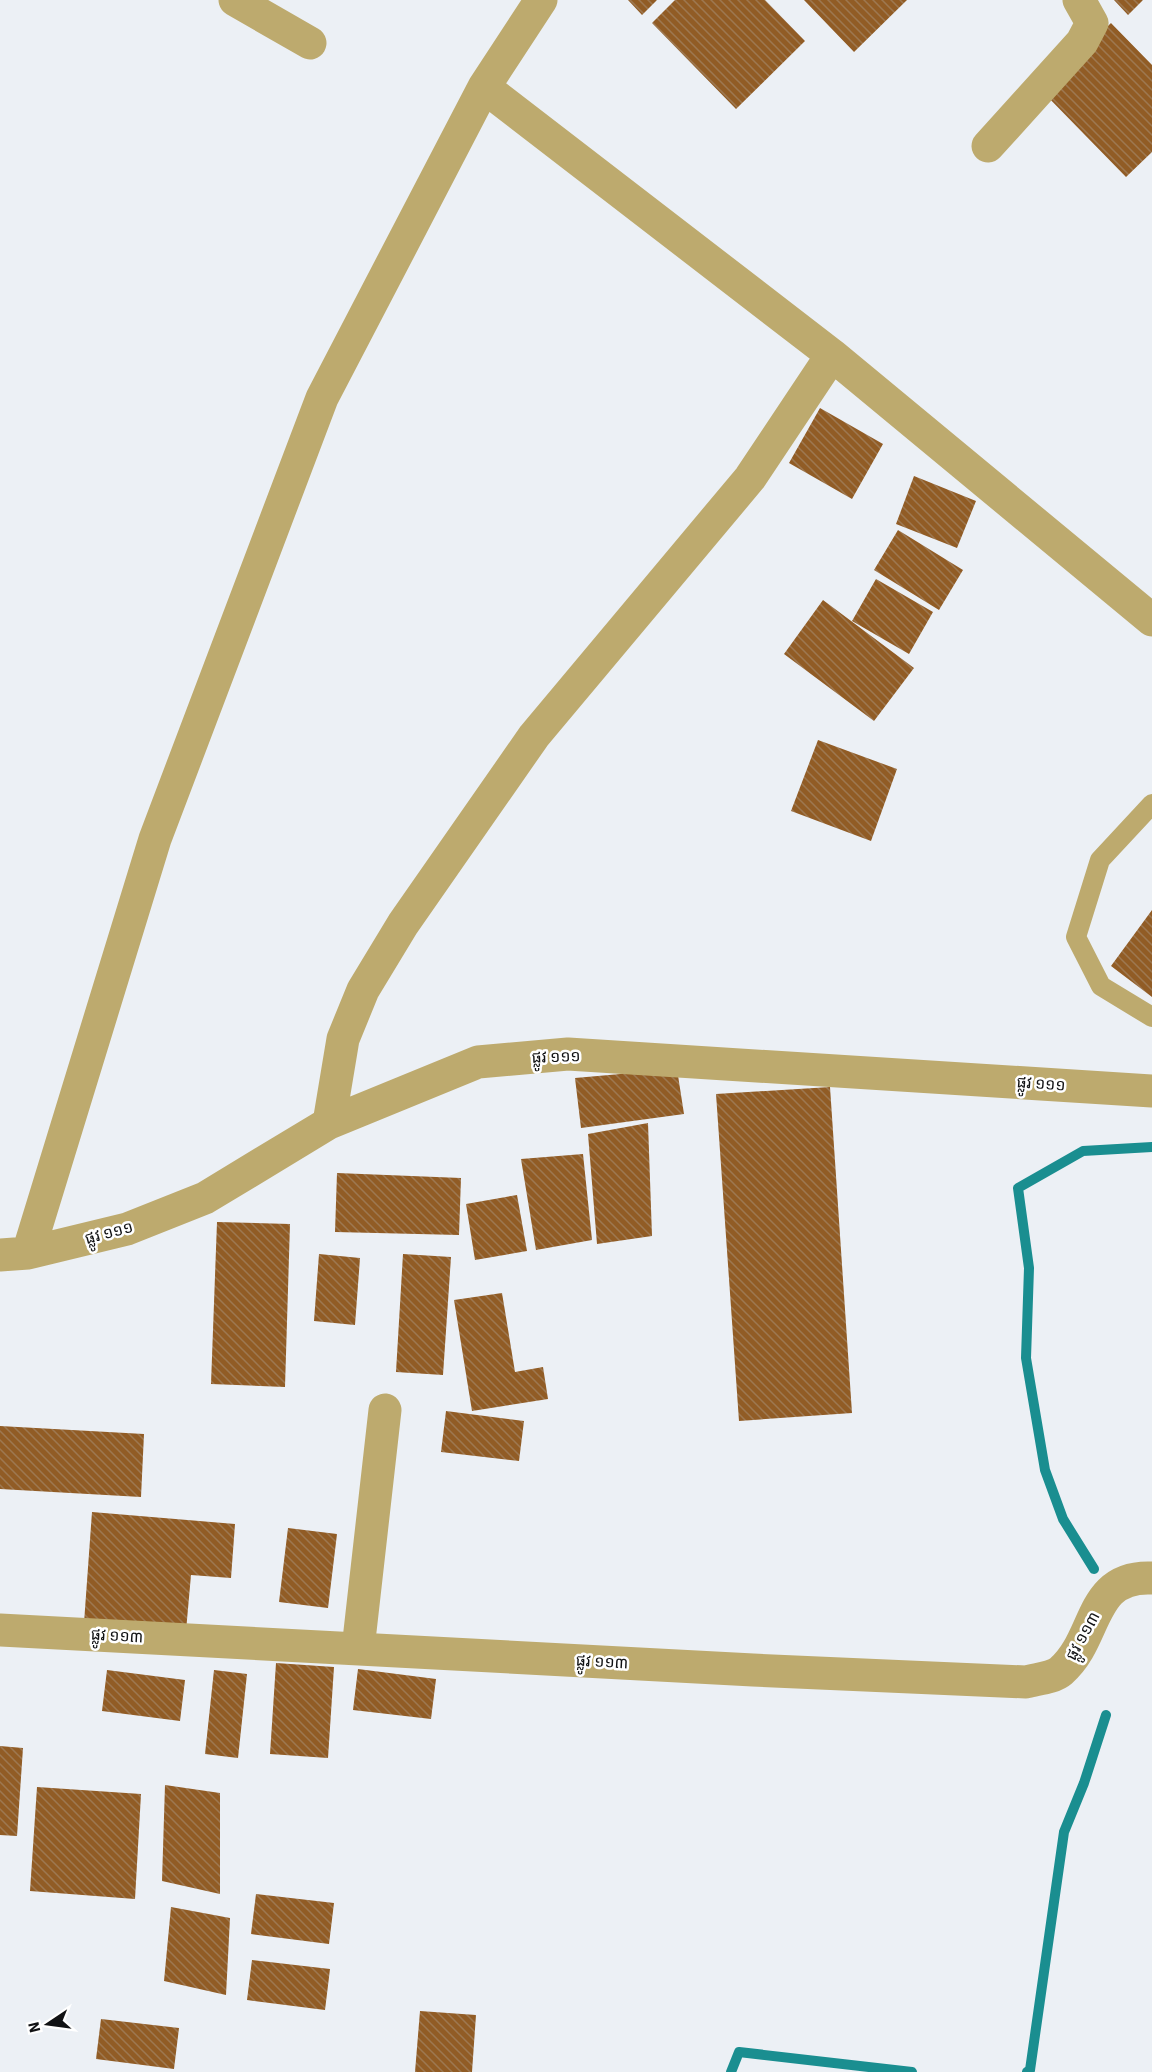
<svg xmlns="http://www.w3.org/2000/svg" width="1152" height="2072" viewBox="0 0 1152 2072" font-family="'Source Sans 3','Noto Sans Khmer',sans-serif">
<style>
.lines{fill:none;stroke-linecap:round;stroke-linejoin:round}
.stream{stroke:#1a8e90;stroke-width:10}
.building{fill:url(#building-back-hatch)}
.service{stroke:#bdaa6e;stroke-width:20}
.minor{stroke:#bdaa6e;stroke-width:33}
.labels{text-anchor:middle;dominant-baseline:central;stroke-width:5;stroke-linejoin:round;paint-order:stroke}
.street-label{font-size:16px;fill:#111214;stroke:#fff}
</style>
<defs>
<pattern id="building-back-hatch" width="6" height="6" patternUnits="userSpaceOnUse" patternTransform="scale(1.5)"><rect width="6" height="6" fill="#915c25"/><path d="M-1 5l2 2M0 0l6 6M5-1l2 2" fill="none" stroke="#9d7851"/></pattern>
</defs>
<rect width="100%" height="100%" fill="#ecf0f5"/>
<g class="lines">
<path class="stream" d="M1094,1569L1063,1519L1045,1470L1026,1358L1029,1268L1018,1188L1083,1151L1152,1147
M731,2072L739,2052L912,2072
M1027,2072L1030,2070L1064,1832L1084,1783L1106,1715"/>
</g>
<path class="building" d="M628,0H657L642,15Z
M675,0H765L805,41L736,109L652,23Z
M804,0H907L854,52Z
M1114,0H1143L1128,15Z
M1111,23L1152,65V152L1126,177L1042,91Z
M820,408L883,444L852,499L789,463Z
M914,476L976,501L957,548L896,524Z
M898,530L963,570L939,610L874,570Z
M876,579L933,612L909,654L852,621Z
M823,600L914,668L874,721L784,654Z
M818,740L897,769L871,841L791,811Z
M1152,910V997L1111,966Z
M677,1069L684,1114L581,1128L575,1078Z
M830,1087L852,1413L739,1421L716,1094Z
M648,1123L652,1236L597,1244L588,1134Z
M583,1154L592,1240L536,1250L521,1159Z
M337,1173L461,1178L459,1235L335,1232Z
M517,1195L527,1251L475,1260L466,1204Z
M217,1222L290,1224L285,1387L211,1384Z
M319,1254L360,1258L355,1325L314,1321Z
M403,1254L451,1257L443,1375L396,1372Z
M502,1293L515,1372L543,1367L548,1399L472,1411L454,1300Z
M446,1411L524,1421L519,1461L441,1452Z
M0,1426L144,1434L141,1497L0,1489Z
M92,1512L235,1524L231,1578L191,1575L186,1631L84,1623Z
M288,1528L337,1534L328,1608L279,1602Z
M276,1663L334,1667L328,1758L270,1754Z
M358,1669L436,1679L431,1719L353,1710Z
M107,1670L185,1680L180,1721L102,1711Z
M214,1670L247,1674L238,1758L205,1754Z
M0,1746L23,1748L17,1836L0,1835Z
M165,1785L220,1793V1894L162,1881Z
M37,1787L141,1794L135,1899L30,1891Z
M256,1894L334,1903L329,1944L251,1934Z
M171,1907L230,1918L226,1995L164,1981Z
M252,1960L330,1969L325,2010L247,2000Z
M420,2011L476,2015L472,2072H415Z
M101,2019L179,2028L174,2069L96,2059Z"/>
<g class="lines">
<path class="service" d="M1152,804L1100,860L1076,937L1101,986L1152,1017"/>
<path class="minor" d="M235,0L310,43
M484,87L832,355L1152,620
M988,146L1082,42L1092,23L1079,0
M329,1123L343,1039L363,990L403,924L534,736L750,478L832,355
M28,1253L155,839L322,398L484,87L541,0
M0,1255L28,1253L127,1229L205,1198L329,1123L478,1062L568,1054L1152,1091
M0,1630L753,1670L1026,1682C1036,1679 1053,1678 1061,1671C1099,1638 1088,1575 1152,1578
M358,1649L385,1410"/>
</g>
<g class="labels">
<g class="street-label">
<text transform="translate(556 1057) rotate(-2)">ផ្លូវ ១១១</text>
<text transform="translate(1041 1084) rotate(4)">ផ្លូវ ១១១</text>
<text transform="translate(109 1233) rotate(-15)">ផ្លូវ ១១១</text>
<text transform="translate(117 1636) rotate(3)">ផ្លូវ ១១៣</text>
<text transform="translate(1083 1636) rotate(-61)">ផ្លូវ ១១៣</text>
<text transform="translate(602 1662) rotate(3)">ផ្លូវ ១១៣</text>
</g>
</g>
<g transform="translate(48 2024) rotate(257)" stroke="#ffffff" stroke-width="4.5" paint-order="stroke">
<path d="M0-4.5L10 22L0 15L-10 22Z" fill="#111214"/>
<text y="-9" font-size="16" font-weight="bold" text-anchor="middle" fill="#111214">N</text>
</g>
</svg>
